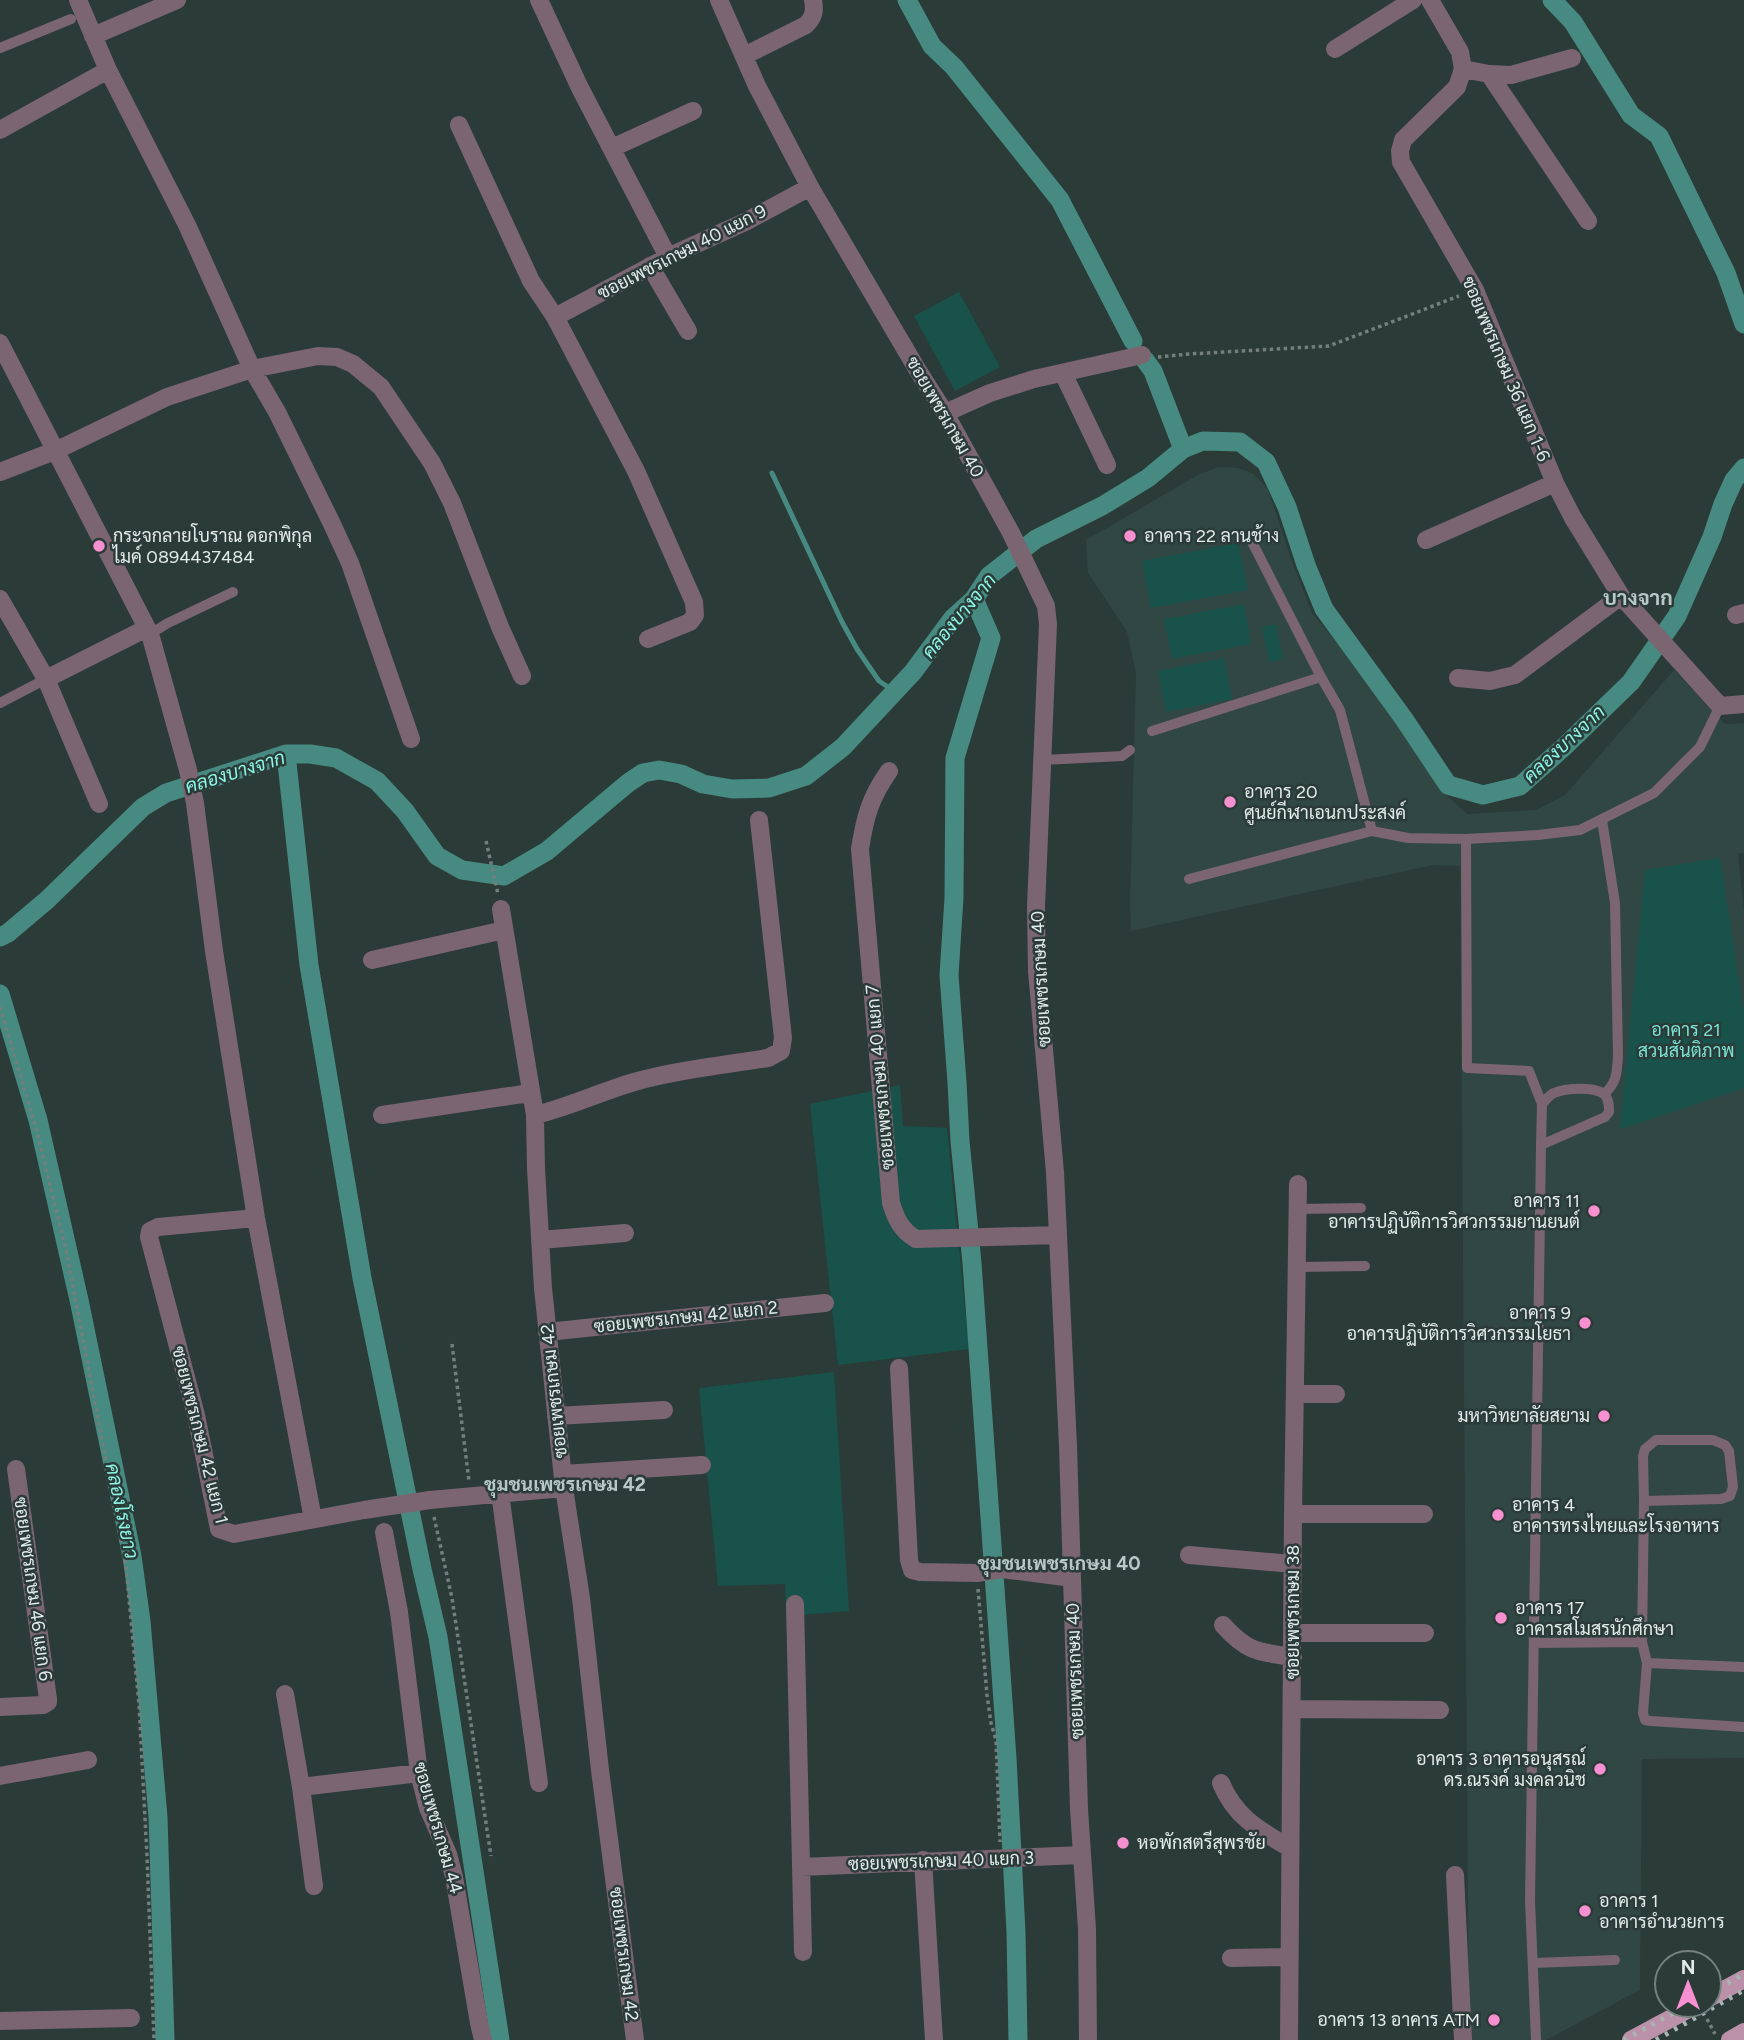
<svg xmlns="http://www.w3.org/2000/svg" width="1744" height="2040" viewBox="0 0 1744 2040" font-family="Figtree,Sarabun,sans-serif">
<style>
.built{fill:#304744}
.green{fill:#18524b}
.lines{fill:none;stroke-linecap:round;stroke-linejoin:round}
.stream{stroke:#478a81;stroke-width:5}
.canal{stroke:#478a81;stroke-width:19}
.path{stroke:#727f7d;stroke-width:3.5;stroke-dasharray:3.5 3.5;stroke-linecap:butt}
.service{stroke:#7a6571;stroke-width:10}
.minor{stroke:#7a6571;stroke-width:18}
.primary{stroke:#ba91a9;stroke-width:18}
.rail{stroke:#a8b3b2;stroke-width:5;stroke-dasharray:3.5 7;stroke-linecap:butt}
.poi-dot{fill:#f690d0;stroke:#2b3b38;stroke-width:2.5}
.labels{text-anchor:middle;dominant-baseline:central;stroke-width:5;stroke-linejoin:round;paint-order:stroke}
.street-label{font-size:18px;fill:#e2ebea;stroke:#2b3b38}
.poi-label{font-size:18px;fill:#e2ebea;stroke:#2b3b38;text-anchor:start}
.park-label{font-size:18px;fill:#79e2d3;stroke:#2b3b38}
.water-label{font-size:19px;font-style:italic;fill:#8cf5e6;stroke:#2b3b38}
.neighbourhood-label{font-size:19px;font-weight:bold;fill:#b6c9c6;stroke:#2b3b38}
.quarter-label{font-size:21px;font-weight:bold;fill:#b6c9c6;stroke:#2b3b38}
</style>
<rect width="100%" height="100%" fill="#2b3b38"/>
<path class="built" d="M1218,467L1238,468L1254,474L1268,489L1290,556L1312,613L1337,643L1406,737L1442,791L1467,814L1536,810L1565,795L1674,670L1725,724L1744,723V853L1738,854L1744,911V1758L1642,1759L1640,1990L1546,2040H1469L1460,866L1433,865L1131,931L1130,904L1136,673L1127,632L1088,573L1086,540L1198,475Z"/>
<path class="green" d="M959,292L1000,367L955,391L914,316Z
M1238,543L1248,590L1151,608L1142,561Z
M1244,604L1251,644L1172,659L1164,619Z
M1276,624L1283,659L1269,662L1262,627Z
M1224,658L1232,699L1166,712L1158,671Z
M1720,858L1744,1014V1088L1620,1129L1645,870Z
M900,1085L903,1126L947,1128L969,1349L838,1365L810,1104Z
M834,1372L849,1611L786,1616L785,1584L718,1586L699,1388Z"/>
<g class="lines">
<path class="stream" d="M772,473L842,622L857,649L879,681L894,691"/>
<path class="canal" d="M907,0L932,46L954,67L1060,200L1133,341
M1552,0L1573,22L1631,115L1659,136L1726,273L1744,324
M1145,360L1153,371L1183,449
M974,599L991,638L955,758L954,898L949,975L957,1082L960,1141L972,1263L1007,1758L1016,1932L1018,2040
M286,754L309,965L362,1278L422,1569L438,1637L500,2040
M0,937L8,933L47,900L143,807L166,793L286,754H310L336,758L377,781L405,811L437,856L462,870L504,876L547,851L628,783L643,773L659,770L681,774L703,784L732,789L769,788L806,776L843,747L913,672L953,618L974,599L989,576L1036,539L1102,506L1148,478L1183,449L1203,441L1240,442L1266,462L1287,507L1306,565L1324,609L1404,719L1448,785L1483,795L1520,786L1565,746L1631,682L1677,616L1712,537L1723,504L1734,480L1744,468
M0,994L38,1120L79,1300L132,1556L141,1621L158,1817L165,2040"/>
<path class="path" d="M1158,357L1189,354L1329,346L1459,296
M486,841L498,894
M0,1007L36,1128L66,1250L126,1567L139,1704L147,1856L154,2040
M452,1344L469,1481
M434,1517L452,1598L491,1856
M978,1589L987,1695L991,1723L996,1740L1000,1842
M1707,2019L1715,2034"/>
<path class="service" d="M0,48L71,19
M1250,538L1321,677
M150,634L168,623L233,592
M0,703L46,679
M1152,731L1321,677L1340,710L1372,831L1408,838L1466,839L1538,835L1580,830L1654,793L1700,747L1720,706
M1043,760L1122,756L1130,750
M1602,820L1615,903L1618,1055C1617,1072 1617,1083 1604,1094
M1466,839L1467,1068L1529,1071L1542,1104
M1189,879L1372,831
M1298,1209L1361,1208
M1297,1267L1365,1266
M1642,1642L1644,1501L1643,1456L1645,1449L1656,1440H1713L1725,1445L1729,1451L1733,1487L1730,1496L1721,1499L1644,1501
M1534,1643L1642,1642L1647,1663
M1744,1667L1647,1663L1643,1713L1645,1720L1651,1721L1744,1727
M1533,1963L1615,1960
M1536,2040L1530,1901L1541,1145L1542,1104C1546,1100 1549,1095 1554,1093C1565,1088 1596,1086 1605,1095C1609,1100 1609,1106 1609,1112L1605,1117L1541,1145"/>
<path class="minor" d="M78,0L108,70L187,225L252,369L277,412L332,524L350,563L411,739
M539,0L580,88L668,257
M719,0L757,86L810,187L917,369L945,413L1011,533L1046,606L1048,624L1036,907L1037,971L1055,1172L1068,1446L1079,1809L1087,1929L1088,2040
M1430,0L1460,52L1463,69L1457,87L1403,140L1400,151L1401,162L1475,290L1555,483L1573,518L1621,596L1720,706L1744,704
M93,36L177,0
M1335,49L1413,0
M744,56L806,25C814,17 815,11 813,0
M1463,69L1489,74L1511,75L1572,58
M1489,74L1588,221
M459,125L531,281L555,317L636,471L694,602L695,615L690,622L648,639
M0,130L108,70
M612,148L693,111
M650,266L688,331
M555,317L668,257L747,221L810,187
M0,343L150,634L188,770L195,803L214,951L256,1218L313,1519
M1063,373L1107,465
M945,413L990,393L1034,379L1142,355
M0,472L57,450L167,397L252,369L318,356L337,357L353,364L381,387L432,463L452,503L500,627L522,676
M1426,540L1555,483
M0,599L46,679L99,804
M1736,615L1744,613
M1458,678L1490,681L1515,675L1621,596
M46,679L147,628
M889,771C870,798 865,817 860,849L891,1203C896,1219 901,1230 916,1239L1058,1235
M501,909L535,1115L536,1169L543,1288L564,1488L581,1598L600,1770L635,2040
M372,960L504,930
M382,1115L530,1093
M535,1115C569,1107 600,1092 634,1082C677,1070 724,1065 768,1058L781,1051L783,1038L759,820
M256,1218L158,1227L150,1231L149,1237L196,1415L219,1529L234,1534L364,1510L430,1500L564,1488
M540,1240L625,1233
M547,1332L825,1303
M899,1368L909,1560L912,1570L920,1572L977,1573L1002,1569L1072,1578
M1295,1394H1336
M556,1416L664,1410
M563,1474L702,1465
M500,1493L539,1783
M1293,1514H1424
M384,1532L399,1612L419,1773L428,1808L448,1854L454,1877L479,2023L483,2040
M1189,1555L1293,1564
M795,1604L803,1952
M1223,1625C1247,1652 1258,1652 1293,1657
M1293,1633H1425
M285,1694L301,1787L314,1886
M0,1707L43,1705L48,1702V1699L16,1469
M1292,1709L1440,1710
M0,1776L88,1760
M1221,1783C1235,1817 1259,1830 1290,1848
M301,1787L419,1773
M923,1860L934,2040
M801,1867L1082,1855
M1455,1875L1463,2040
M1231,1958L1289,1957
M0,2021L131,2018
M1289,2040L1293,1514L1298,1184"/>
<path class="primary" d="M1709,1998L1744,1979
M1631,2040L1696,2005
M1730,2040L1744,2032"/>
<path class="rail" d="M1709,1993L1744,1974
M1624,2040L1688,2005
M1656,2040L1744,1990"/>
</g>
<g class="poi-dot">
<circle cx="1130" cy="536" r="7"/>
<circle cx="99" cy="546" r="7"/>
<circle cx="1230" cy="802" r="7"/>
<circle cx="1594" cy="1211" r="7"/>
<circle cx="1585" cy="1323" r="7"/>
<circle cx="1604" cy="1416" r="7"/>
<circle cx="1498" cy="1515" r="7"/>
<circle cx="1501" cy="1618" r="7"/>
<circle cx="1600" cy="1769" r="7"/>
<circle cx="1123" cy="1843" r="7"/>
<circle cx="1585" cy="1911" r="7"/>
<circle cx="1494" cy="2020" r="7"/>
</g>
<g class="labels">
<g class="street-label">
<text transform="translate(682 252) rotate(-27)">ซอยเพชรเกษม 40 แยก 9</text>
<text transform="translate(1506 369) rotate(67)">ซอยเพชรเกษม 36 แยก 1-6</text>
<text transform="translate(945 417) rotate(60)">ซอยเพชรเกษม 40</text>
<text transform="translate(1041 979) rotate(-93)">ซอยเพชรเกษม 40</text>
<text transform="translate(880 1077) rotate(-95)">ซอยเพชรเกษม 40 แยก 7</text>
<text transform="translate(686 1317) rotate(-6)">ซอยเพชรเกษม 42 แยก 2</text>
<text transform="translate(554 1391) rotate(-96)">ซอยเพชรเกษม 42</text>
<text transform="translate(200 1435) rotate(76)">ซอยเพชรเกษม 42 แยก 1</text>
<text transform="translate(33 1589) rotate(82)">ซอยเพชรเกษม 46 แยก 6</text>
<text transform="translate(1293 1612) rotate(-90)">ซอยเพชรเกษม 38</text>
<text transform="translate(1075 1671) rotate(-92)">ซอยเพชรเกษม 40</text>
<text transform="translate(438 1828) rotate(74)">ซอยเพชรเกษม 44</text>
<text transform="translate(941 1861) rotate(-2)">ซอยเพชรเกษม 40 แยก 3</text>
<text transform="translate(624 1954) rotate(83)">ซอยเพชรเกษม 42</text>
</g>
<g class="poi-label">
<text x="113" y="536">กระจกลายโบราณ ดอกพิกุล<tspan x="113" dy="21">ไมค์ 0894437484</tspan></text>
<text x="1144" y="536">อาคาร 22 ลานช้าง</text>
<text x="1244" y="792">อาคาร 20<tspan x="1244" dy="21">ศูนย์กีฬาเอนกประสงค์</tspan></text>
<text x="1580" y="1201" text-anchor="end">อาคาร 11<tspan x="1580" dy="21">อาคารปฏิบัติการวิศวกรรมยานยนต์</tspan></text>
<text x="1571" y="1313" text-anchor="end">อาคาร 9<tspan x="1571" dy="21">อาคารปฏิบัติการวิศวกรรมโยธา</tspan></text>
<text x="1590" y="1416" text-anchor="end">มหาวิทยาลัยสยาม</text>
<text x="1512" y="1505">อาคาร 4<tspan x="1512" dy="21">อาคารทรงไทยและโรงอาหาร</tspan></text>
<text x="1515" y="1608">อาคาร 17<tspan x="1515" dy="21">อาคารสโมสรนักศึกษา</tspan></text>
<text x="1586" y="1759" text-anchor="end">อาคาร 3 อาคารอนุสรณ์<tspan x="1586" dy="21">ดร.ณรงค์ มงคลวนิช</tspan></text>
<text x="1137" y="1843">หอพักสตรีสุพรชัย</text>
<text x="1599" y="1901">อาคาร 1<tspan x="1599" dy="21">อาคารอำนวยการ</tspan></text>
<text x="1480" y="2020" text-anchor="end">อาคาร 13 อาคาร ATM</text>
</g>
<g class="park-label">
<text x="1686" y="1030">อาคาร 21<tspan x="1686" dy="21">สวนสันติภาพ</tspan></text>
</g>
<g class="water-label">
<text transform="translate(959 616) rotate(-50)">คลองบางจาก</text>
<text transform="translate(1564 744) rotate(-43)">คลองบางจาก</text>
<text transform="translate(235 772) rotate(-17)">คลองบางจาก</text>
<text transform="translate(122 1511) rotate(78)">คลองโรงยาว</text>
</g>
<g class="neighbourhood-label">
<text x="565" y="1484">ชุมชนเพชรเกษม 42</text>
<text x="1059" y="1563">ชุมชนเพชรเกษม 40</text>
</g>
<g class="quarter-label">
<text x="1638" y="597">บางจาก</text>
</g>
</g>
<g transform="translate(1688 1984)"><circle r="33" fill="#2b3b38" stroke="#74817f" stroke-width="2"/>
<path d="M0-5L12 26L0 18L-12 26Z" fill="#f690d0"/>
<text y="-10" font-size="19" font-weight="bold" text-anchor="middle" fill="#e2ebea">N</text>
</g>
</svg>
